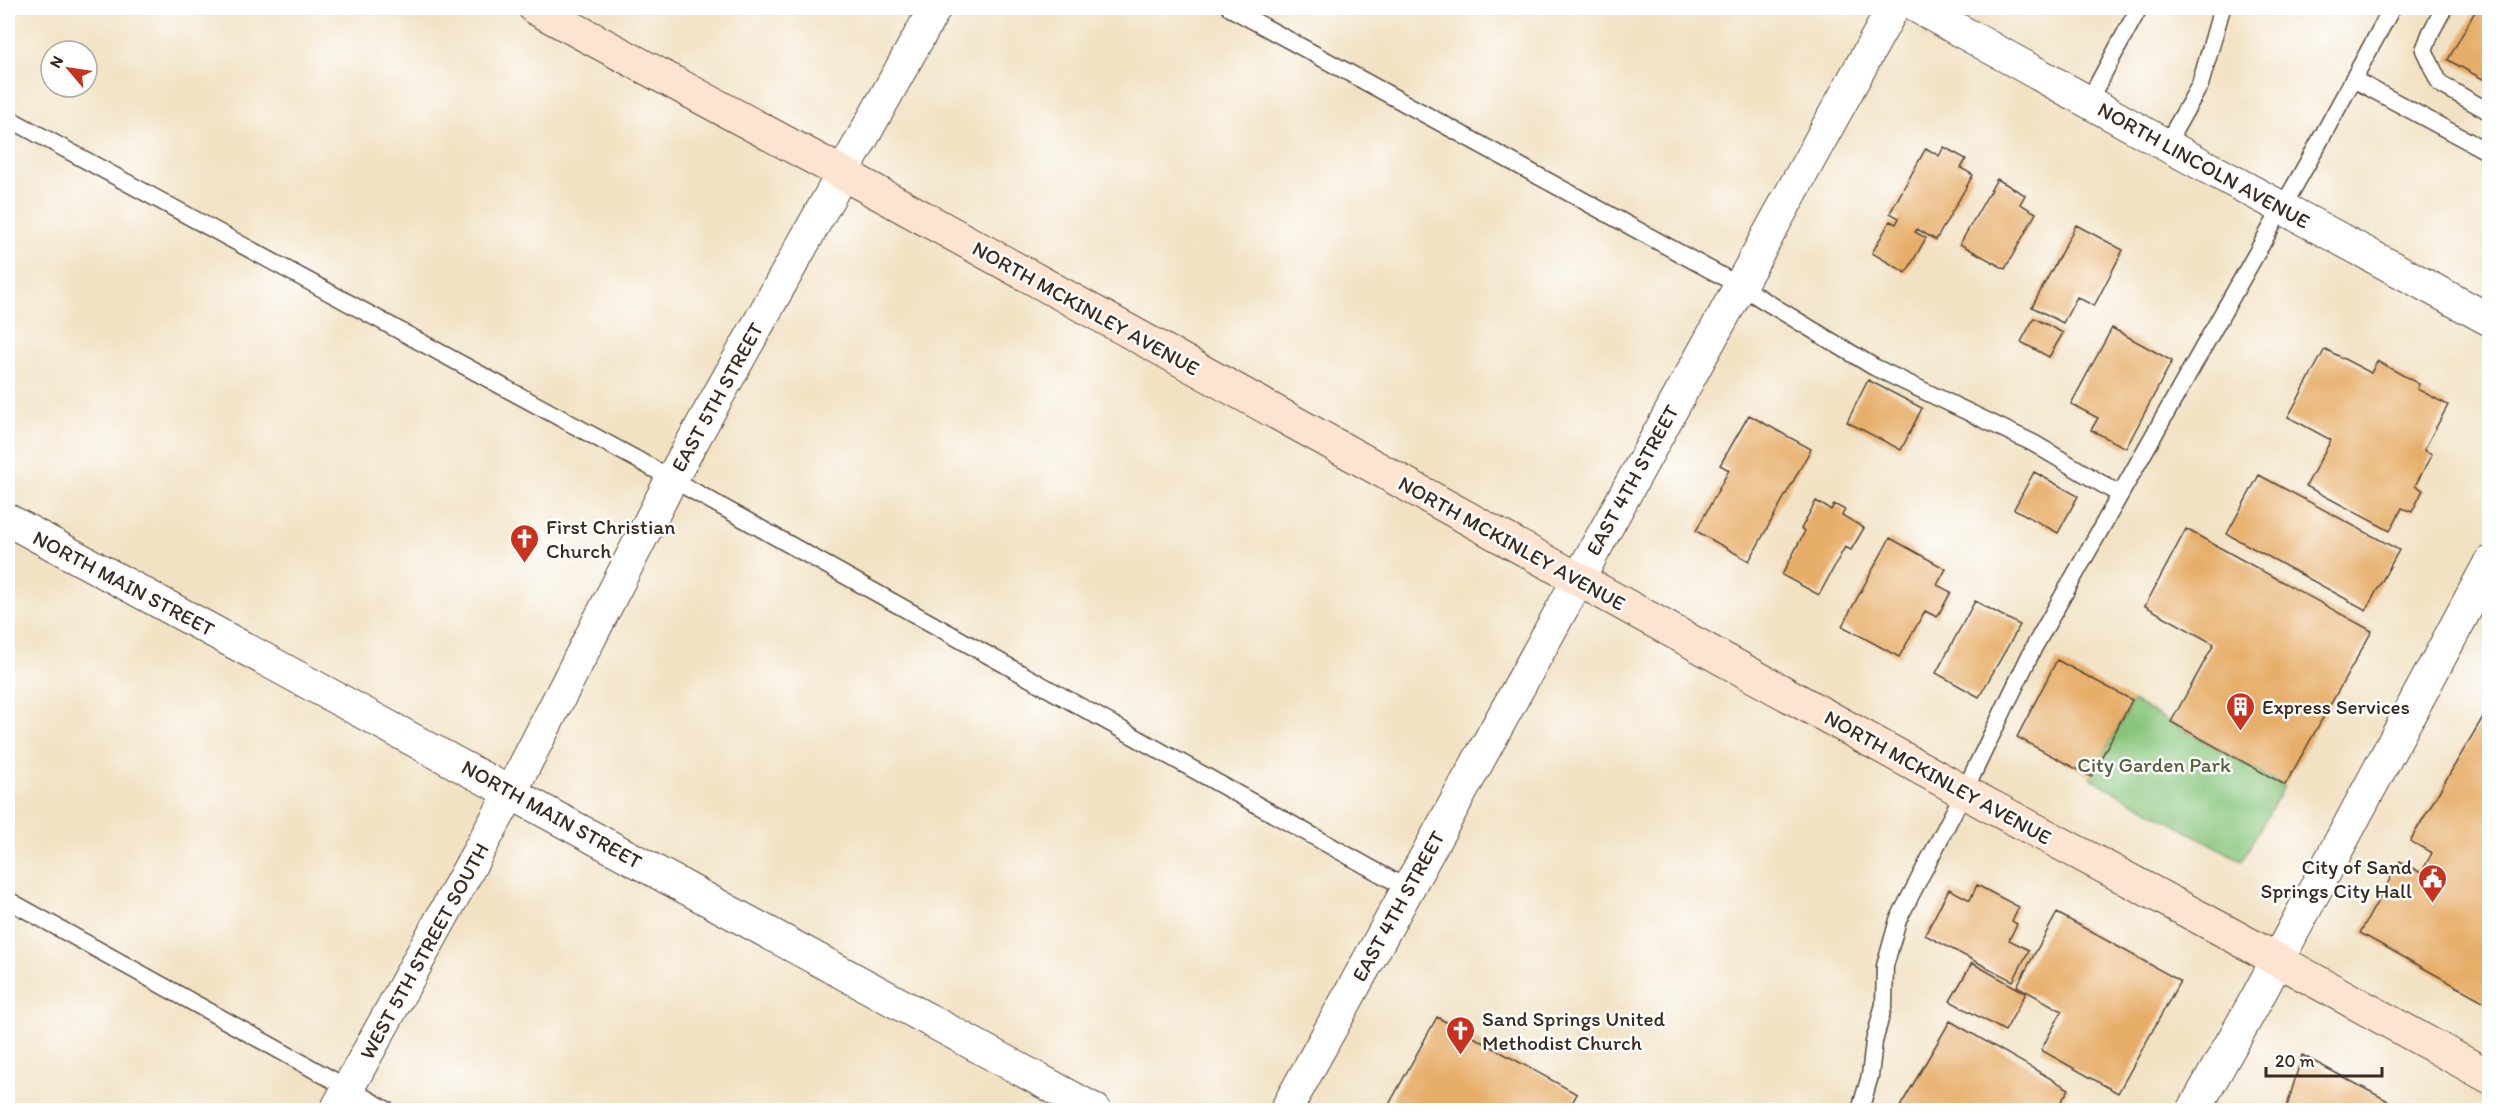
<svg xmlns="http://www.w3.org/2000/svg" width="2497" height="1118" viewBox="0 0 2497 1118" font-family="Itim,sans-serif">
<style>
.green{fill:#87c47a;stroke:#61774c;stroke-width:1.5}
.building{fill:#e7ae69}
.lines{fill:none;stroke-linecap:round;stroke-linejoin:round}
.service-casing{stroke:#564637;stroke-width:19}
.minor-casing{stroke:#564637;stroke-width:34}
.tertiary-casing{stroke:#564637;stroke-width:35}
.secondary-casing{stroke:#564637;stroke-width:35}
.service{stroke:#fff;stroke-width:16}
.minor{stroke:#fff;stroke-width:32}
.tertiary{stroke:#fff;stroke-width:33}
.secondary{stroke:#fde4d0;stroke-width:33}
.labels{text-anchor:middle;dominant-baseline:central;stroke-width:5;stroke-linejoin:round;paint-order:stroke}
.street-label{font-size:21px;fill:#3b2a1e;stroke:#fff}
.poi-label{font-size:21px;fill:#3b2a1e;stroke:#fff;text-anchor:start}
.park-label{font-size:21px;fill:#56603e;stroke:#fff}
</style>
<rect width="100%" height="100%" fill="#fff"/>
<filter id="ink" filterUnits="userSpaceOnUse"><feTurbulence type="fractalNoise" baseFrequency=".0167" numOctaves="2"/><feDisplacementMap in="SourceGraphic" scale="12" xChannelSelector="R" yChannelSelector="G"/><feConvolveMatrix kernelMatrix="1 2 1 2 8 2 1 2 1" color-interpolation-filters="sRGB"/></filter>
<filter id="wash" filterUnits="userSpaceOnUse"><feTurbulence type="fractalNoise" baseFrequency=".008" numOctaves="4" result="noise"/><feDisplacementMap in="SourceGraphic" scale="24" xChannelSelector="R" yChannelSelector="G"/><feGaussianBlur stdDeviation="1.35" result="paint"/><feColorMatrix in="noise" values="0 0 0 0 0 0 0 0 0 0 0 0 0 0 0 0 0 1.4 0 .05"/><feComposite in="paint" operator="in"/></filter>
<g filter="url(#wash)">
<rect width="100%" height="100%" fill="#f2e2c4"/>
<path class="green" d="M2133,701L2284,786L2242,861L2090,778Z"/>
<g id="blocks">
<path class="building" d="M2477,8H2490V83L2448,60Z
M1944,147L1966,159L1961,168L1973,175L1936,240L1917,229L1915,232L1926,238L1906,273L1872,253L1890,221L1896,224L1899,218L1890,213L1926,148L1939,156Z
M1997,179L2025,195L2020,204L2036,213L2005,269L1960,244Z
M2076,225L2123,250L2094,306L2077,297L2063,323L2032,307Z
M2034,318L2063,333L2049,357L2021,342Z
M2112,328L2172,361L2126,448L2091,430L2098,418L2071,404Z
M2325,349L2371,373L2377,361L2419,384L2417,389L2448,405L2424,450L2432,454L2415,486L2423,490L2412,512L2402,508L2390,531L2306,486L2331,440L2288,417Z
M1868,380L1922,408L1901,450L1847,422Z
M1749,415L1811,449L1749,561L1696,531L1729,470L1720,465Z
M2034,472L2078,496L2058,533L2014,509Z
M2259,475L2399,550L2366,610L2227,534Z
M1816,501L1831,510L1834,504L1845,510L1842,515L1864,528L1851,550L1845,547L1819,595L1782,575L1805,531L1801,529Z
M2186,529L2372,631L2285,785L2171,722L2214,644L2145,606Z
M1890,538L1946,569L1937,585L1951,592L1937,617L1925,611L1899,657L1842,626Z
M1975,601L2020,625L1979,697L1936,673Z
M2057,660L2132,700L2091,777L2017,737Z
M2490,705V1005L2360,933L2400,861L2421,873L2432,853L2410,841Z
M1977,885L2019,907L2012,921L2017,924L2009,940L2029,950L2013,981L1925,935L1949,889L1970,900Z
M2057,913L2180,981L2118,1093L2041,1050L2062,1011L2017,986Z
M1972,963L2026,993L2005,1031L1950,1001Z
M1437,1017L1577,1094L1568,1110H1386Z
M1950,1021L2069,1089L2056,1110H1898Z
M2302,1055L2405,1110H2286Z"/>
</g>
</g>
<g filter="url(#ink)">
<use href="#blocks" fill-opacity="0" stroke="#564637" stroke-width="1.5"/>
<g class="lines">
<defs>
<path id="service" d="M1230,8L1740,286L1874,367L2033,443L2119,494
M2444,8L2431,32L2424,50L2440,84L2490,112
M2353,79L2490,153
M2088,102L2139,8
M8,118L636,459L1408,889
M2166,145L2200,85L2222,8
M8,900L387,1110
M1860,1110L1870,1076L1874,1042L1884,1004L1885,966L1898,920L1964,792L2034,647L2312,155L2392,8"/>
<path id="minor" d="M1919,8L2166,145L2490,320
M8,520L1095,1110
M336,1110L511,792L671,480L935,8
M1286,1110L1893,8"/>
<path id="tertiary" d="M2194,1110L2256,1000L2490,563"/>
<path id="secondary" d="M535,8L842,173L1964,792L2221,929L2490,1077"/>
</defs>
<use href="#service" class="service-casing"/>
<use href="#minor" class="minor-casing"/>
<use href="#tertiary" class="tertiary-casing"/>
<use href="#secondary" class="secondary-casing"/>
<use href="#service" class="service"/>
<use href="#minor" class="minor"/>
<use href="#tertiary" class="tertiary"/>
<use href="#secondary" class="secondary"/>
</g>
</g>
<defs>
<symbol id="church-pin" viewBox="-11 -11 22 30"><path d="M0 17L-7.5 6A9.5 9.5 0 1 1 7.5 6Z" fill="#c8321e" stroke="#fff"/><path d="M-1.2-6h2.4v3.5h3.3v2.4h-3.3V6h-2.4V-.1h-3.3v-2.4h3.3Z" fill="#fff"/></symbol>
<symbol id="building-pin" viewBox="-11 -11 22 30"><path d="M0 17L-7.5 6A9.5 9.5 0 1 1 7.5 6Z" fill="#c8321e" stroke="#fff"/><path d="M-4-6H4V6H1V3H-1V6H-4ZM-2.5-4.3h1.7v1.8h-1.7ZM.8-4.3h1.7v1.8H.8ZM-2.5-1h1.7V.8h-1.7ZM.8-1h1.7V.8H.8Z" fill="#fff"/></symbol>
<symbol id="civic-pin" viewBox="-11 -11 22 30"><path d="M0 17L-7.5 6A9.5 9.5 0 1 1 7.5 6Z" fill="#c8321e" stroke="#fff"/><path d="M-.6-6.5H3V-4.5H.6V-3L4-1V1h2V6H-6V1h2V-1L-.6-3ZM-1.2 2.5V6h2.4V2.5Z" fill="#fff"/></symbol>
</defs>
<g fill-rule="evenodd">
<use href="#church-pin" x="508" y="522" width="33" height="45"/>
<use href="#building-pin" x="2224" y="690" width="33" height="45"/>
<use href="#civic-pin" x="2416" y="862" width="33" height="45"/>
<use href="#church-pin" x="1444" y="1014" width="33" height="45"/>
</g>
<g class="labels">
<g class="street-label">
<text transform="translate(2204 165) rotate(29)">NORTH LINCOLN AVENUE</text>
<text transform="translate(1086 308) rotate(29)">NORTH MCKINLEY AVENUE</text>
<text transform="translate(717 397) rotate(-61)">EAST 5TH STREET</text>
<text transform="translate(1632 480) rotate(-61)">EAST 4TH STREET</text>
<text transform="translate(1512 543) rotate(29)">NORTH MCKINLEY AVENUE</text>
<text transform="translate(124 583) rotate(28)">NORTH MAIN STREET</text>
<text transform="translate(1938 777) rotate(29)">NORTH MCKINLEY AVENUE</text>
<text transform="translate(552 814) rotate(29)">NORTH MAIN STREET</text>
<text transform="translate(1398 906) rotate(-61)">EAST 4TH STREET</text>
<text transform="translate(424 951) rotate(-61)">WEST 5TH STREET SOUTH</text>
</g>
<g class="poi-label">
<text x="546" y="526">First Christian<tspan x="546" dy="24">Church</tspan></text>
<text x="2262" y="706">Express Services</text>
<text x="2412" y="866" text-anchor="end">City of Sand<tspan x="2412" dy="24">Springs City Hall</tspan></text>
<text x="1482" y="1018">Sand Springs United<tspan x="1482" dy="24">Methodist Church</tspan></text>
</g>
<g class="park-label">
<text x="2154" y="764">City Garden Park</text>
</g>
</g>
<rect width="2497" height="1118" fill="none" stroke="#fff" stroke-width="30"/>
<g transform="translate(69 69) rotate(299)"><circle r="28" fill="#ffffff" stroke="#b1aaa5" stroke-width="1.5"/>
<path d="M0-4.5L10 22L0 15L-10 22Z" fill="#c8321e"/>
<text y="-9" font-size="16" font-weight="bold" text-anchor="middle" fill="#3b2a1e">N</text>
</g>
<path d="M2266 1067v9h116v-9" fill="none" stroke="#3b2a1e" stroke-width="3"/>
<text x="2275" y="1067" font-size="18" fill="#3b2a1e" stroke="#ffffff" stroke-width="4.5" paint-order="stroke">20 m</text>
</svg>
